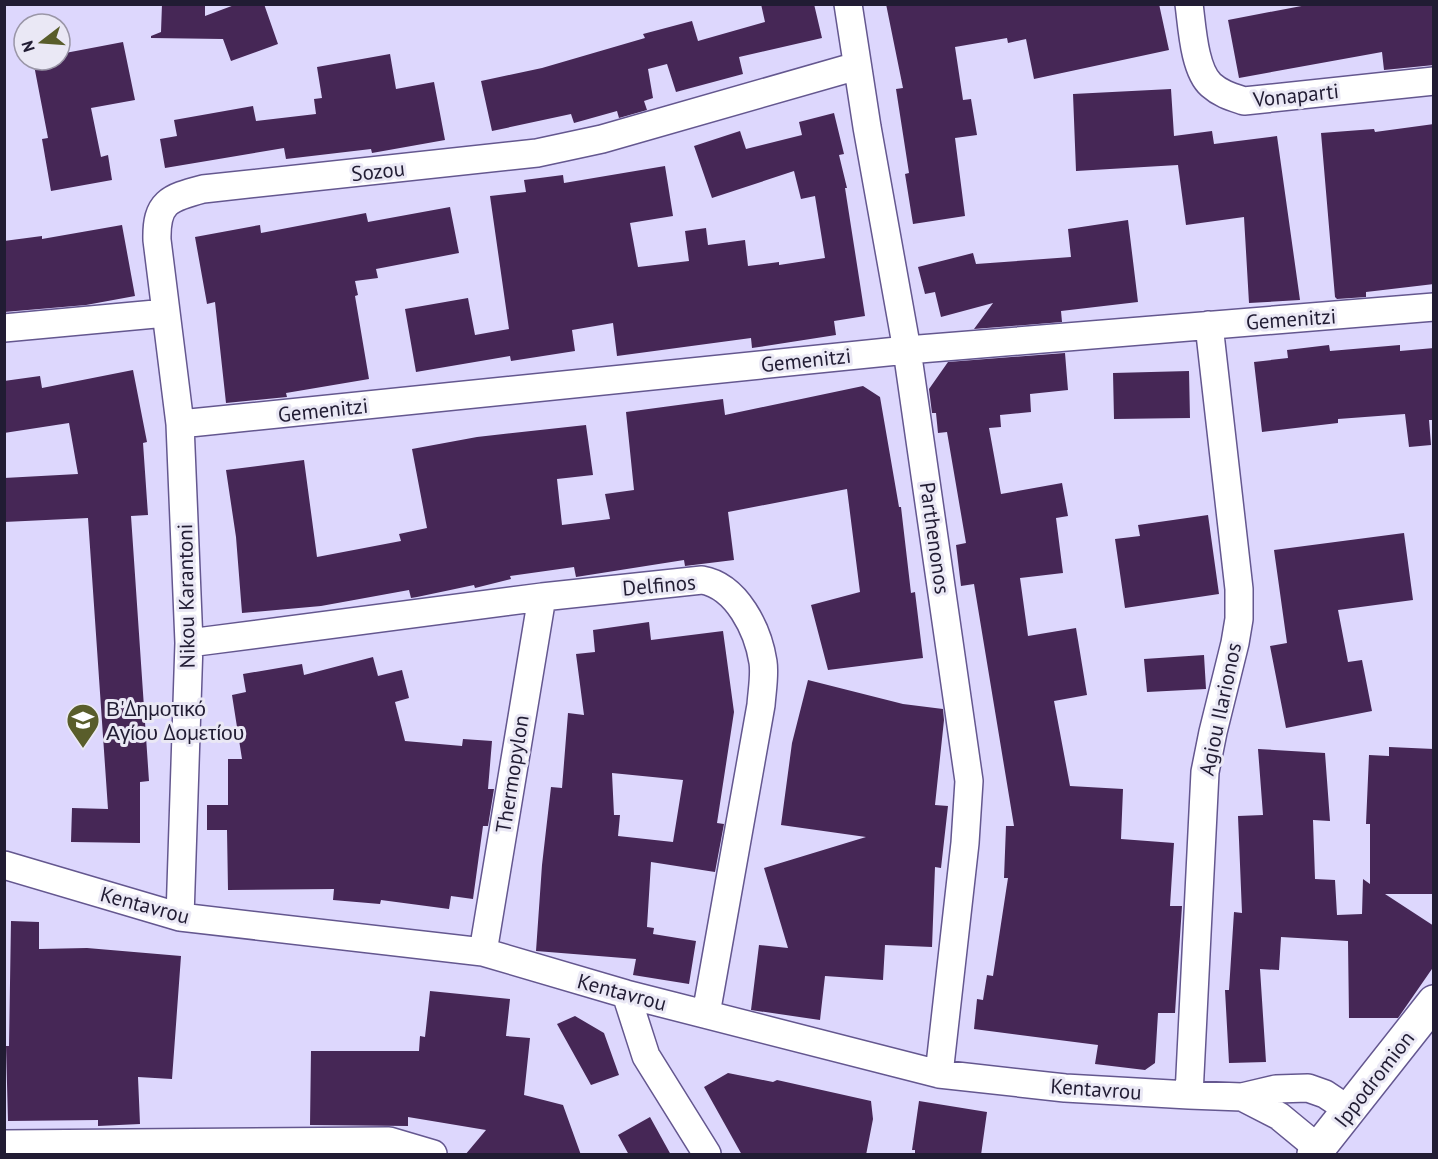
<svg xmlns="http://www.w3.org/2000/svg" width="1438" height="1159" viewBox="0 0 1438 1159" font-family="'PT Sans',sans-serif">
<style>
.building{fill:#462756;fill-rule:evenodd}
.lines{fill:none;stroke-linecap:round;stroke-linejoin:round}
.street-casing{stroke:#64578f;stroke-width:30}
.secondary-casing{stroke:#64578f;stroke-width:36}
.street{stroke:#fff;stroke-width:27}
.secondary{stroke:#fff;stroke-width:33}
.labels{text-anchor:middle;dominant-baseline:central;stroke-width:6;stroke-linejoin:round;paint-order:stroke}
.street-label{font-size:21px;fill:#211c33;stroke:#eae8f5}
.poi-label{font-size:21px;fill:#211c33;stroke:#eae8f5;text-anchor:start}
</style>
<rect width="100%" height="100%" fill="#ddd7fd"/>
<path class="building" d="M162,4H205V16L237,4H264L278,44L231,61L223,39L151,38V36L161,32Z
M761,4H814L822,38L739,57L743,74L676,92L667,64L648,69L653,98L644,101L647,110L619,118L617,111L574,123L571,114L492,131L481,81L542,68L645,38L643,34L692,21L698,41L765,22Z
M886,4H1159L1169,50L1034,79L1026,39L1008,43L1007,38L955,47L963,100L971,99L977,135L955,138L965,216L913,224L905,174L909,173L896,89L903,88Z
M1312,4H1434V65L1384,70L1382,52L1239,78L1228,20Z
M123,42L135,100L91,108L101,157L108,155L112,180L51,191L42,139L48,138L33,60H60V54Z
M390,54L396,89L434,82L445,140L372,153L371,149L286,159L284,148L165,168L160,139L177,136L174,120L253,106L256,121L316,114L314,99L322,98L317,67Z
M1171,89L1174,136L1212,131L1214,144L1277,136L1300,300L1249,303L1244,217L1186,225L1178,165L1076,171L1073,94Z
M834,113L844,154L839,155L847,188H845L865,316L834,321L836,335L752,348L751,338L617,356L613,323L572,330L575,351L511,361L510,356L416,372L405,309L468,298L475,335L509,329L490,196L526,192L524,180L563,175L564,183L665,166L673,216L630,223L638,267L689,261L685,231L706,228L708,245L745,240L748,266L779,262V265L825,258L815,196L801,199L794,171L712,198L694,146L740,131L746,149L802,135L799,122Z
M1434,124V284L1366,292V297L1337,299L1335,297L1321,133L1374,129L1375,132Z
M450,207L459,253L376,269L378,278L355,281L358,295L355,296L369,379L286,393L287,397L226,403L215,302L207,304L195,237L260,225L261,233L366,213L368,222Z
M1128,220L1138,302L1061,311L1062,322L974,329L993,303L941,317L935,292L925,294L918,267L973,253L976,264L1071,257L1068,229Z
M122,225L135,296L86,305L4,312V241L42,236V239Z
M1329,345L1330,351L1400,345V351L1434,348V420H1429L1431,445L1409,447L1405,414L1338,419V423L1262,432L1254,362L1288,358L1287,350Z
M1065,353L1068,390L1030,394L1031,412L1000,415L1001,427L989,428L1001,494L1062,483L1068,516L1056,518L1063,573L1020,578L1028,636L1076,628L1087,695L1054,701L1070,786L1123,789L1121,839L1174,843L1170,906H1182L1175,1013H1158L1155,1063L1145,1070L1095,1064L1098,1045L974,1029L977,999L983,1000L987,975L993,976L1008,878H1004L1006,826H1014L974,584L961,586L956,545L966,543L947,432L938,433L936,413H932L929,389L948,362Z
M133,370L147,442L143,443L148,515L131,516L149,781L140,782V843L71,842L72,808L108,809L88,518L4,522V478L78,474L69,423L4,433V381L40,376L42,388Z
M1189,371L1190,418L1114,419L1113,373Z
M863,386L880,397L899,507H901L911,593L915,592L923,658L828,670L811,605L860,592L847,489L728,512L734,560L685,566L684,560L576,577L574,567L510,576L511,579L475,588L474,585L417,597L411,598L409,590L321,606L242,613L236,537L226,470L304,460L317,557L401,541L399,534L427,528L412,449L477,437L586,425L593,475L557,479L562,525L610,519L605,494L634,490L626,412L723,399L725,415Z
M1208,515L1219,594L1125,608L1115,539L1140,536L1138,525Z
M1404,533L1413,600L1338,610L1348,662L1362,660L1372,711L1286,728L1270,646L1287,643L1274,550Z
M649,622L651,640L723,631L734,712L717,823L724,824L715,872L651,862L647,927L654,928L653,934L696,941L689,984L633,975L636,959L536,951L542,865L551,787L562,788L568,713L584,715L576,654L595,652L593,630ZM612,773L683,780L673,842L618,836L620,815H614Z
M1204,655L1206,689L1147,692L1144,659Z
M373,657L378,676L402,670L409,698L395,702L405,741L462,746L463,739L492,741L488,789H494L488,826H483L473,899L451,896L449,909L381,900L380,904L333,900L334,889L228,890L227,830H207V805H228V759H242L232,695L246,692L243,674L302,664L304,675Z
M808,680L903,704L943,709L944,720L935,805L948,806L941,868L935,867L932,947L885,945L883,980L825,976L820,1020L751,1010L759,945L788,948L764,868L866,837L781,825L792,743Z
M1389,747L1434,749V894H1385L1434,926V966L1398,1018H1349L1348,941L1281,937L1279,970L1260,969L1266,1062L1229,1063L1225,990H1229L1234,912L1242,913L1238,816L1263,815L1258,749L1325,753L1330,821L1313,820L1315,879L1335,880L1337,915L1362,914L1363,879L1370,884V824H1366L1369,755L1389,756Z
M11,921L39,922V949L87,948L181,956L172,1079L138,1077L140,1124L98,1126V1120L8,1121L6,1046H9Z
M430,991L510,999L506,1036L530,1038L524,1095L563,1105L581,1155H465L486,1130L408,1117V1126L310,1125L311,1051H419L420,1036L425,1037Z
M575,1016L604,1033L619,1075L591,1085L557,1024Z
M728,1073L773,1082L777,1080L871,1101L873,1119L866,1155H742L704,1087Z
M919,1101L987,1112L981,1155H915V1150H912Z
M650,1117L671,1155H629L618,1135Z"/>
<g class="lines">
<defs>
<path id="street" d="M848,4L867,127L907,350L969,781L965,843L939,1074
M1189,4C1192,26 1194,70 1211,85C1221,94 1232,97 1244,101L1434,81
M4,328L166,313
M180,424L907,350L1434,307
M189,643L542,597L702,580C737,586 758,630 763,662C765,675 762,691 761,705L706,1014
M4,865L180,917L483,952L626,994L939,1074L1065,1088L1189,1095L1242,1097L1276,1089L1308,1088L1325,1094L1349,1110
M180,917L189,643L180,424L157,240C156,202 169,198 203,189L537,153L602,139L857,66
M483,952L542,597
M626,994L646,1056L707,1154
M1189,1095L1205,772L1213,732L1235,643L1239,619V589L1209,325
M1242,1097L1279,1116L1319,1149
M4,1144L389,1141L433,1154"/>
<path id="secondary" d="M1314,1154L1434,1002"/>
</defs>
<use href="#street" class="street-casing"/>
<use href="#secondary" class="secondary-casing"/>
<use href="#street" class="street"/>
<use href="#secondary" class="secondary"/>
</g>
<defs>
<symbol id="school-pin" viewBox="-11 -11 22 30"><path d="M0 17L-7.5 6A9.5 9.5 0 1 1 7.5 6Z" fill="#595d2b" stroke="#eae8f5"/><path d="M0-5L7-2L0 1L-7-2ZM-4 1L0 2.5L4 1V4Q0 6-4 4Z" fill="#fff"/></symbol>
</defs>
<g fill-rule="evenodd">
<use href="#school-pin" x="64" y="701" width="38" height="52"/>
</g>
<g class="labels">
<g class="street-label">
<text transform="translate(1296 95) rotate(-6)">Vonaparti</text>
<text transform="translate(378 171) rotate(-6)">Sozou</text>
<text transform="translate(1291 319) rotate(-4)">Gemenitzi</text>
<text transform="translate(806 360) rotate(-6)">Gemenitzi</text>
<text transform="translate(323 410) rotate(-6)">Gemenitzi</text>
<text transform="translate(935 538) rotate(82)">Parthenonos</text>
<text transform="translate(659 585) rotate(-5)">Delfinos</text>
<text transform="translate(186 596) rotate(-91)">Nikou Karantoni</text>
<text transform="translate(1220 709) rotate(-78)">Agiou Ilarionos</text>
<text transform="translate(512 774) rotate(-81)">Thermopylon</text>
<text transform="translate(145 905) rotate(15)">Kentavrou</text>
<text transform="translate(622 992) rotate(15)">Kentavrou</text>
<text transform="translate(1374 1079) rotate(-52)">Ippodromion</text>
<text transform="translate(1096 1089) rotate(4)">Kentavrou</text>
</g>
<g class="poi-label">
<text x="106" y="708">Β'Δημοτικό<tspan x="106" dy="24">Αγίου Δομετίου</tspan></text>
</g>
</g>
<rect width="1438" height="1159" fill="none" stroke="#211c33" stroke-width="12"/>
<g transform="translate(42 42) rotate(253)"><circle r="28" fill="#eae8f5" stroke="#9a96a7" stroke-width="1.5"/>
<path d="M0-4.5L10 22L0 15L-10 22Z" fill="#595d2b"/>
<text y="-9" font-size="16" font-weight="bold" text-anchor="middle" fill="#211c33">N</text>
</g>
</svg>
